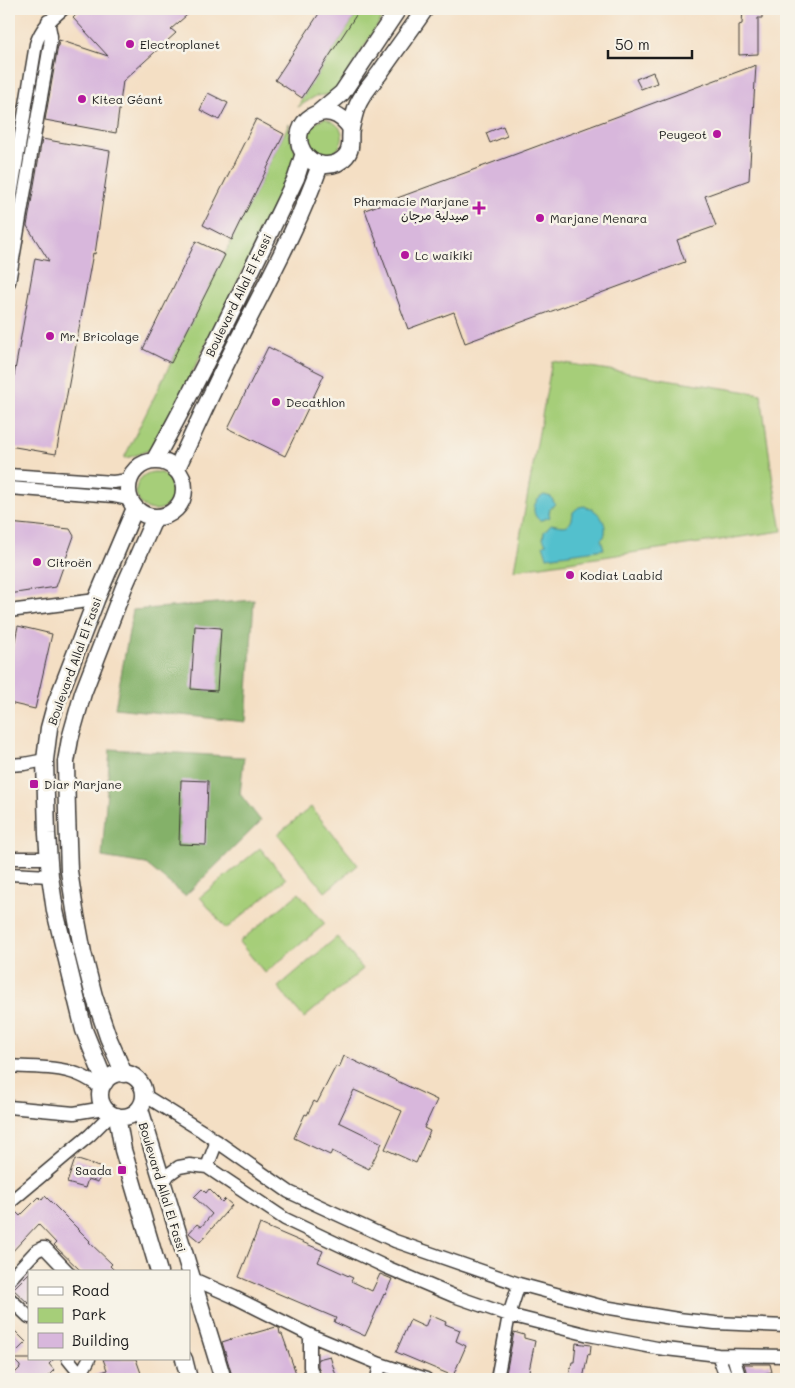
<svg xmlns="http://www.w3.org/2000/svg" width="795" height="1388" viewBox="0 0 795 1388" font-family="Mali,'Playpen Sans Arabic',sans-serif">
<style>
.green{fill:#a6ce79;stroke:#61754a}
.forest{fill:#84b169;stroke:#506642}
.water{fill:#53c0cd;stroke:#386e74}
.building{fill:#d8b7dc}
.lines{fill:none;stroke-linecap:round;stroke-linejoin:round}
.minor-casing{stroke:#3c3935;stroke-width:15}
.major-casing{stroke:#3c3935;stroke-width:19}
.minor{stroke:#fff;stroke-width:12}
.major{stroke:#fff;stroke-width:16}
.poi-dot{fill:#b5179e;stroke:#f7f3e8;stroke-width:2}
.labels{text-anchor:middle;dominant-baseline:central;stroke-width:5;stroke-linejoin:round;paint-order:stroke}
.poi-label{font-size:12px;fill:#1c1c1c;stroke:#f7f3e8;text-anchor:start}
.street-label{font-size:12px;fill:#1c1c1c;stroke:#f7f3e8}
</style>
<rect width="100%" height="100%" fill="#f7f3e8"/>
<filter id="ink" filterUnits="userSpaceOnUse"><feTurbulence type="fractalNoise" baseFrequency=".02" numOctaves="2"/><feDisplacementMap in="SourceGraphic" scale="10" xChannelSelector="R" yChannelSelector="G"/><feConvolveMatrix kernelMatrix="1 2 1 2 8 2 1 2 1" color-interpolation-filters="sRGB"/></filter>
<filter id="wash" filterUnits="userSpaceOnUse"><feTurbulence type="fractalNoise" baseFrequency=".0096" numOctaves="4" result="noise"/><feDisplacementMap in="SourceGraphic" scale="20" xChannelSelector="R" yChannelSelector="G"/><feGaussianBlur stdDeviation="1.12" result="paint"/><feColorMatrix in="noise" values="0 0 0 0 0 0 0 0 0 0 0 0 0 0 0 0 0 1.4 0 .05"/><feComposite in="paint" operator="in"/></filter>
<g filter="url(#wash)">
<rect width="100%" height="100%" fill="#f4dfc4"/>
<path class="green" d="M360,9H388L334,94L316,96L298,107L302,98Z
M325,118C330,121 336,123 339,127C350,141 332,163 316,154C311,152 308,146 305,142L306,128Z
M289,124C290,137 292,146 299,158L154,449C143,451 135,457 124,458Z
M552,361L761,394L772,474L782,531L514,570Z
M136 491a19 19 0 1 1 38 0a19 19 0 1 1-38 0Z
M311,807L358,865L325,892L278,834Z
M260,848L286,879L226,929L200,897Z
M299,893L325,924L265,973L239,942Z
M337,937L363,969L304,1018L278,987Z"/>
<path class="forest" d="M254,600L246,722L115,708L133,610Z
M110,749L244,757L240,794L261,821L185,896L146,864L102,857Z"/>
<path class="water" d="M544,495L551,497L555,504L550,508L549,514L550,517L542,520H539C530,512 534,500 544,495Z
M584,506C598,509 609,523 604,537L601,539L604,549L547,557L543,545L546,544L543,538L544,532L551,524C563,526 572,530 573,512L579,507Z"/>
<g id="blocks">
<path class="building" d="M82,9H194L171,29L176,33L123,81L116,133L45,120L59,40L108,56L73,18Z
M322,9H360L302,98L275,80Z
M743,9H762V18H758V54L739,55V25L742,24Z
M756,65L749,180L705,196L716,226L677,240L685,262L465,343L454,312L408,329L365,210Z
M653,72L657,83L641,89L636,79Z
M208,93L228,103L219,120L200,110Z
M256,119L284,134L232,240L203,225Z
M503,126L507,136L490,143L486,133Z
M42,139L110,151L95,254L93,253L56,454L9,446V404L35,258L49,261L27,226Z
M196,241L225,255L171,363L143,349Z
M268,347L324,375L285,456L228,428Z
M9,523L70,529L74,536L56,587L9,594Z
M18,626L52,634L35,709L9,703V668Z
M195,626L221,628L217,691L191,689Z
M181,780L208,781L206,845L179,844Z
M344,1056L437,1100L424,1128L430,1131L416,1163L385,1149L402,1111L354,1090L339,1122L382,1143L369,1169L332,1151L330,1155L294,1138L305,1114L307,1115L314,1101L317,1103L336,1066L339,1068Z
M75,1159L103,1168L98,1182L88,1179L85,1188L67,1183Z
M202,1189L206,1193L209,1189L222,1202L225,1199L232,1205L200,1242L189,1233L197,1224L201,1227L212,1214L194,1197Z
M45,1196L90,1241L89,1242L112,1264L110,1266L116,1272H82L54,1245L56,1243L38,1224L9,1255V1211L14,1210L20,1216L39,1197L42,1200Z
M260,1224L323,1251L318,1262L353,1278L351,1281L372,1291L380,1274L392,1279L385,1295L384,1294L365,1336L334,1322L336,1318L239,1277Z
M29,1273V1304L13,1289Z
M430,1315L446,1322L445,1324L460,1330L456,1341L466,1346L453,1376L396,1352L410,1320L425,1327Z
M9,1325L26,1342L9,1359Z
M276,1327L279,1328L280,1334H282L298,1379H280L279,1377L274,1378L273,1377L264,1379H233L222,1342L251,1333V1334Z
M514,1332L524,1335V1338L535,1341L529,1371H530L528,1379H505Z
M576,1343L591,1345L590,1355L588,1354L583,1379H568L572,1362H574Z
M330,1356L337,1379H322L318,1366V1359Z
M13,1359H54L49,1364L54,1370L45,1379H9L20,1368V1366Z
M103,1359H136L143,1379H90V1377L107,1370Z
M744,1364H770L772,1372L748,1377Z"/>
</g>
</g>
<g filter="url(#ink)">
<use href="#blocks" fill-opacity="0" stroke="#3c3935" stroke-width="1"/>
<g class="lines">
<defs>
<path id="minor" d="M9,207L36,44C41,28 51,19 63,9
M9,282L50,45L51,36L48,21
M9,475L113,482L129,480
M9,488L114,496L129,499
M9,611L96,600
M9,765L24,764L45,760
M9,858H49
M9,874L50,876
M9,1066C31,1068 56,1066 77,1074C86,1077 94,1083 102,1088
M144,1095L202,1131L289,1192L395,1241L519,1284L604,1307L678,1319L715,1323L786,1326
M9,1107L74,1113L104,1108
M207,1167L217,1141
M162,1184L169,1174L179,1167L190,1165L207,1167L285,1219L386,1267L454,1296L509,1315L589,1335L657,1348L718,1355L786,1356
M9,1203L90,1135L111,1114
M189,1279L191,1278L234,1297L310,1335L380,1364L426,1379
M9,1280L36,1251L42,1248H45L68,1272
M9,1298L29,1317
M310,1335V1367L314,1379
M718,1355L727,1379
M733,1356L740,1379
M68,1359L81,1375L82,1379
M78,1379L89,1359
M377,1379L380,1364
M497,1379L509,1315L519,1284"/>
<path id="major" d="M317,114L342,93L398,9
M351,129C328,92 286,124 303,152C312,167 334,170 346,156C353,148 349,138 351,128C353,120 355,109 359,102C364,92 372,83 379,74C394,52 410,31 425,9
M154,461C205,369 250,273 296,178L304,153
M128 489a28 28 0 1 1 56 0a28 28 0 1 1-56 0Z
M176,470C197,426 217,380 240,336C268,280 299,225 320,165
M100 1095a22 22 0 1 1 44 0a22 22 0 1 1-44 0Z
M124,1074L108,1037L94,996L83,953L75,910L69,871L67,813L66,762L70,739L83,693L124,587L155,517
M105,1082L84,1030L55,911L50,876L47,834L45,760L49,728L55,706L96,600L135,508
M140,1109L223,1379
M117,1116L123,1150L159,1272
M184,1359L189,1379"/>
</defs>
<use href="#minor" class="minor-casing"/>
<use href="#major" class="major-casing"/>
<use href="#minor" class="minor"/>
<use href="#major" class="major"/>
</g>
</g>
<g class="poi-dot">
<circle cx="130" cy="44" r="5"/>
<circle cx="82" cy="99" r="5"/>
<circle cx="717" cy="134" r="5"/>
<path d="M476.5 200.5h5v5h5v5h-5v5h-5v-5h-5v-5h5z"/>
<circle cx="540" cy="218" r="5"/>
<circle cx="405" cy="255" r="5"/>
<circle cx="50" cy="336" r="5"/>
<circle cx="276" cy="402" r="5"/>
<circle cx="37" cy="562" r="5"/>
<circle cx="570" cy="575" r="5"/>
<rect x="29" y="779" width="10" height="10" rx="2.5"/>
<rect x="117" y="1165" width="10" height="10" rx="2.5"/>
</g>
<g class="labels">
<g class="poi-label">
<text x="140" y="44">Electroplanet</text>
<text x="92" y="99">Kitea Géant</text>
<text x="707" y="134" text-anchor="end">Peugeot</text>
<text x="469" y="201" text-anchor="end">Pharmacie Marjane<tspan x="469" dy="14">صيدلية مرجان</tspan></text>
<text x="550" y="218">Marjane Menara</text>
<text x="415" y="255">Lc waikiki</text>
<text x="60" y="336">Mr. Bricolage</text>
<text x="286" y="402">Decathlon</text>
<text x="47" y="562">Citroën</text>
<text x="580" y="575">Kodiat Laabid</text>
<text x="44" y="784">Diar Marjane</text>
<text x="112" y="1170" text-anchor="end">Saada</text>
</g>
<g class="street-label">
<text transform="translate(238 295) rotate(-64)">Boulevard Allal El Fassi</text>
<text transform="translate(74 661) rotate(-70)">Boulevard Allal El Fassi</text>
<text transform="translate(163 1187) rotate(73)">Boulevard Allal El Fassi</text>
</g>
</g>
<rect width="795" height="1388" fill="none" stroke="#f7f3e8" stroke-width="30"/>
<rect x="28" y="1270" width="162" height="90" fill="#f7f3e8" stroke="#9f9d96"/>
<rect x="38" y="1287" width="25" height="8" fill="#ffffff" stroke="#9f9d96"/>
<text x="72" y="1296" font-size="15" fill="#1c1c1c">Road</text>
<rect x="38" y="1308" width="25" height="15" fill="#a6ce79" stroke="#9f9d96"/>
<text x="72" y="1320" font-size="15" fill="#1c1c1c">Park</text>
<rect x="38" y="1333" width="25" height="15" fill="#d8b7dc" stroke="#9f9d96"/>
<text x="72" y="1346" font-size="15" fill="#1c1c1c">Building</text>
<path d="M608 50v8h84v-8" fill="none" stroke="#1c1c1c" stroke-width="2.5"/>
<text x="615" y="50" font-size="15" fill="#1c1c1c" stroke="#f7f3e8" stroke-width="4" paint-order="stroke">50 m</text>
</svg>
